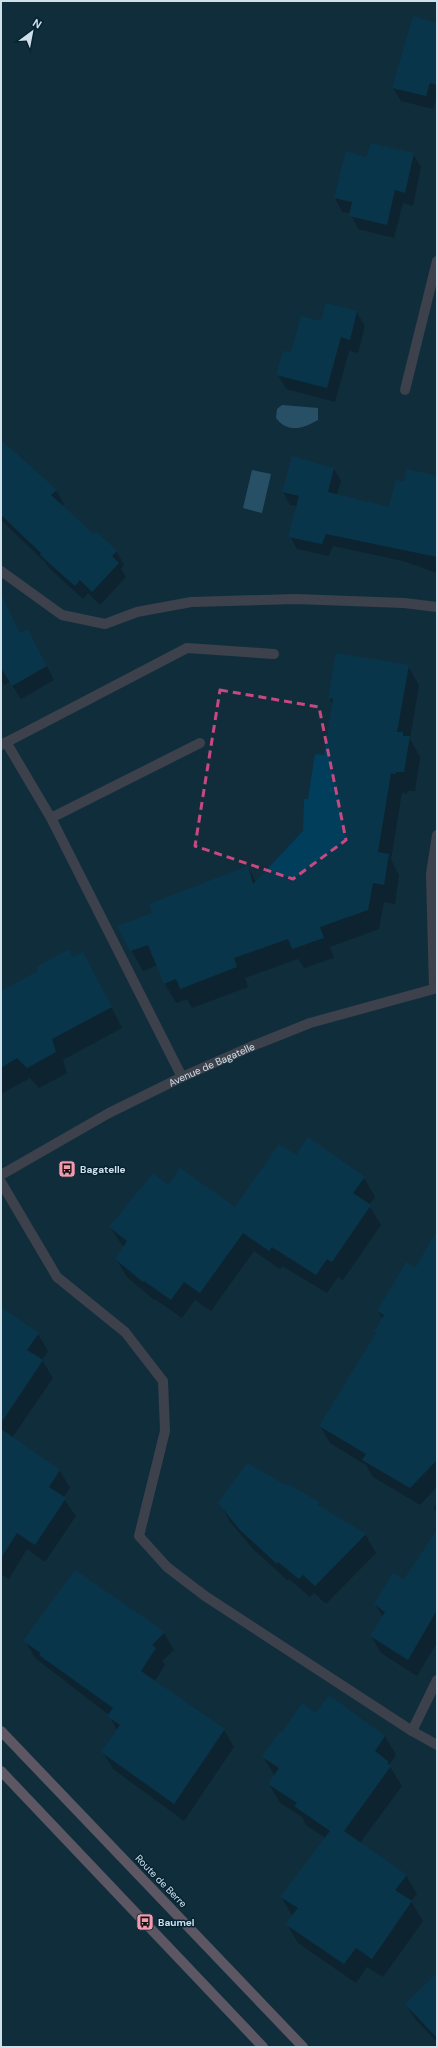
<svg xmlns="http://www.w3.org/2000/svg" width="438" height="2048" viewBox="0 0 438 2048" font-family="'DM Sans',sans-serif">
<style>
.water{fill:#437a99}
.shadow{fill:#0007}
.building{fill:#003e5b}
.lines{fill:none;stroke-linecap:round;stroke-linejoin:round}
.minor{stroke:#72595e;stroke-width:10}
.major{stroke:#ba8792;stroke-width:10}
.marked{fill:none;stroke:#c64a7f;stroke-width:3;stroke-dasharray:8 5;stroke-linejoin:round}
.labels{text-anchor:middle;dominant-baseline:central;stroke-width:3;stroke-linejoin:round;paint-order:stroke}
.street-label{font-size:10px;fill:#d0e0ea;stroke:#062332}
.poi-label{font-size:10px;font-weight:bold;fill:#d0e0ea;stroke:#062332;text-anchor:start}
</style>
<rect width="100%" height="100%" fill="#112d3c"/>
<path class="water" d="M282,405L318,408V420C304,428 288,434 276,418L277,409Z
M252,470L271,474L262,513L243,508Z"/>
<path class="shadow" d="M437,24V97L433,109L401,101L393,88Z
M347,153L366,158L413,154L421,167L413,206L403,203L394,238L358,229L350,213L342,212L335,198Z
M356,311L365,326L358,353L349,351L335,402L286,389L278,375L292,354Z
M1,441L56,490L64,504L62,506L95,535L97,533L117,552L124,565L121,569L126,577L100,605L88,593L83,599L49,568L45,562L1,520Z
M334,469L341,481L337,495L390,508L404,483L437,477V573L403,561L333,546L329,556L297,549L290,536L297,506L290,505L283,492Z
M1,629L21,634L36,644L54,680L21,699L10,682L4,685L1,680Z
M408,666L419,685L410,739L420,757L415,791H407V794L402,792L391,860L399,875L395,904L384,902L379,929L330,947L334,958L304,968L298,959L245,978L248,987L192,1008L187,999L176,1003L165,984L157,965L143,971L118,927L154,914L248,867L256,882L304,831L309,801L325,756L333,705L329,698Z
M73,959L94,973L122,1028L63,1060L67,1073L39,1088L30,1078L1,1094V993Z
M296,1157L364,1178L375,1197L369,1205L381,1225L343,1280L338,1277L327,1293L282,1266L280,1269L254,1251L211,1311L195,1300L182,1318L155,1299L154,1300L127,1277L116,1259L124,1248L110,1227L168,1186L236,1209Z
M437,1233V1487L420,1505L373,1477L366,1465L330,1443L320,1426L376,1334L375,1332L383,1320L378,1311L416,1269Z
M1,1309L38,1334L48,1351L42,1360L53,1378L12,1438L60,1471L70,1488L63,1498L76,1516L45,1562L27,1549L9,1579L1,1574Z
M437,1502V1513L434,1508Z
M220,1503H318L321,1509L365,1534L376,1553L326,1604L314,1593L310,1597L289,1579L288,1581L252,1548L230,1522Z
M437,1532V1643L417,1676L381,1653L371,1636L383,1617L375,1604L405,1580Z
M76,1571L164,1633L174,1650L162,1661L165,1665L154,1682L224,1730L234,1747L184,1821L113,1769L103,1752L117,1731L109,1715L35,1658L25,1641Z
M316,1714L385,1736L396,1755L389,1765L402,1786L360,1843L406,1875L417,1894L411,1901L423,1921L383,1977L367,1967L356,1983L298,1943L287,1924L293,1917L281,1897L325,1838L306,1825L302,1817L280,1803L269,1784L275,1776L263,1757L282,1733Z
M437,1974V2042L415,2019L406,2004Z"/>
<path class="building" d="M413,16L437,23V85L430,83L426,96L392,88Z
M371,143L414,153L405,193L395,190L387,225L349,216L352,202L334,198L346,151L366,157Z
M326,303L357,311L350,340L341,337L327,388L276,375L283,351L291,352L301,316L321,321Z
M1,440L57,490L51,495L94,534L97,532L117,551L112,556L119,563L92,592L80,580L75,586L40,555L41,553L1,515Z
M292,456L334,468L328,492L389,507L396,480L404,482L407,469L437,476V557L326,534L322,544L288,537L299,496L282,492Z
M1,594L20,633L28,629L47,666L12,686L1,668Z
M336,653L409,665L397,732H403V736H410L404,772H396V774L391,773L378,852L389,854L384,885L373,883L368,910L320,927L324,938L292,949L288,939L234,958L237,967L180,989L176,979L164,984L148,945L130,951L117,926L152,913L149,904L248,866L253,884L303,831L304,799H308L315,754L324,755L333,699L328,698Z
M69,949L73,957L83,952L112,1007L52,1039L56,1052L27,1068L17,1058L1,1068V991L38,971L36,967Z
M308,1137L365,1177L353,1193L371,1205L332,1262L327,1259L316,1275L272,1247L269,1251L243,1233L200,1293L184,1282L171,1300L144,1281L143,1282L115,1259L127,1241L109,1227L153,1173L168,1185L180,1168L235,1207L279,1144L296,1155Z
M437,1231V1460L410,1488L362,1460L366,1454L319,1426L376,1333L374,1332L384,1315L377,1311L406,1262L415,1268Z
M1,1307L39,1333L27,1350L43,1360L1,1423Z
M1,1429L60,1470L49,1487L66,1498L35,1545L17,1533L1,1558Z
M247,1463L286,1485L288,1484L319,1502L318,1505L366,1534L315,1586L303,1575L299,1579L278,1562L277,1564L240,1530L218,1503Z
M437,1530V1610L408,1660L370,1636L385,1612L374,1604L393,1573L404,1579Z
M75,1570L165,1632L152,1645L156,1648L141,1671L225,1729L174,1804L101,1752L120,1725L107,1716L113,1708L39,1655L41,1653L23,1641Z
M329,1695L385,1736L375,1751L389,1762L387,1763L391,1766L344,1831L407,1875L395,1890L412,1901L372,1959L356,1948L344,1964L285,1924L298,1908L280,1897L330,1831L294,1806L297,1803L268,1784L279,1768L262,1757L280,1731L282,1732L302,1703L316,1713Z
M437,1973V2038L405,2004Z"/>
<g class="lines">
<g class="minor">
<path d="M405,390L437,261"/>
<path d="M1,571L62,615L105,624L137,612L191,602L295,599L404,603L437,607"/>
<path d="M6,742L51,818"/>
<path d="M1,745L187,648L274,654"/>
<path d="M434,988L431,874L437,835"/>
<path d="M182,1077L51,818L200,743"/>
<path id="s1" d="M1,1175L109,1113L182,1077L250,1047L310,1023L437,988"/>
<path d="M1,1182L57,1277L125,1332L163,1381L165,1431L139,1536L167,1567L205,1596L412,1731L437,1745"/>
<path d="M412,1731L437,1680"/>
</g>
<path class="major" d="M1,1731L303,2047
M1,1771L263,2047"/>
</g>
<path d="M0 0H438V2048H0ZM220,690L319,707L346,840L293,879L195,846Z" fill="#112d3c" fill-opacity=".55" fill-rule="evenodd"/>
<path class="marked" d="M220,690L319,707L346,840L293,879L195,846Z"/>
<defs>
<symbol id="bus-square" viewBox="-11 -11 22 22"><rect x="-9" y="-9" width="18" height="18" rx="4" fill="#f29aae" stroke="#062332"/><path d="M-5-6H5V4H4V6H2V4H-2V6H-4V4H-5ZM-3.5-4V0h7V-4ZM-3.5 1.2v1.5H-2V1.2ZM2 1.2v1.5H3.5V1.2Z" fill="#111"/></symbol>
</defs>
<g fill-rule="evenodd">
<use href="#bus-square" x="57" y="1159" width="20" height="20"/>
<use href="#bus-square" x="135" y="1912" width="20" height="20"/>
</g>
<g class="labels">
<g class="street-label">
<text stroke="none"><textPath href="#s1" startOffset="238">Avenue de Bagatelle</textPath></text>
<text transform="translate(161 1881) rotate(46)">Route de Berre</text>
</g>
<g class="poi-label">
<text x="80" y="1169">Bagatelle</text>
<text x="158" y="1922">Baumel</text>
</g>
</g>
<rect width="438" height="2048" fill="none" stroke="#d0e0ea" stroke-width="4"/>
<g transform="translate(32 32) rotate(32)" stroke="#062332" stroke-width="3" paint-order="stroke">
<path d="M0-3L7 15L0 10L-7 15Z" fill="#d0e0ea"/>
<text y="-6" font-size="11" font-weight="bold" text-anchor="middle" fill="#d0e0ea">N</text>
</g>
</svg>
